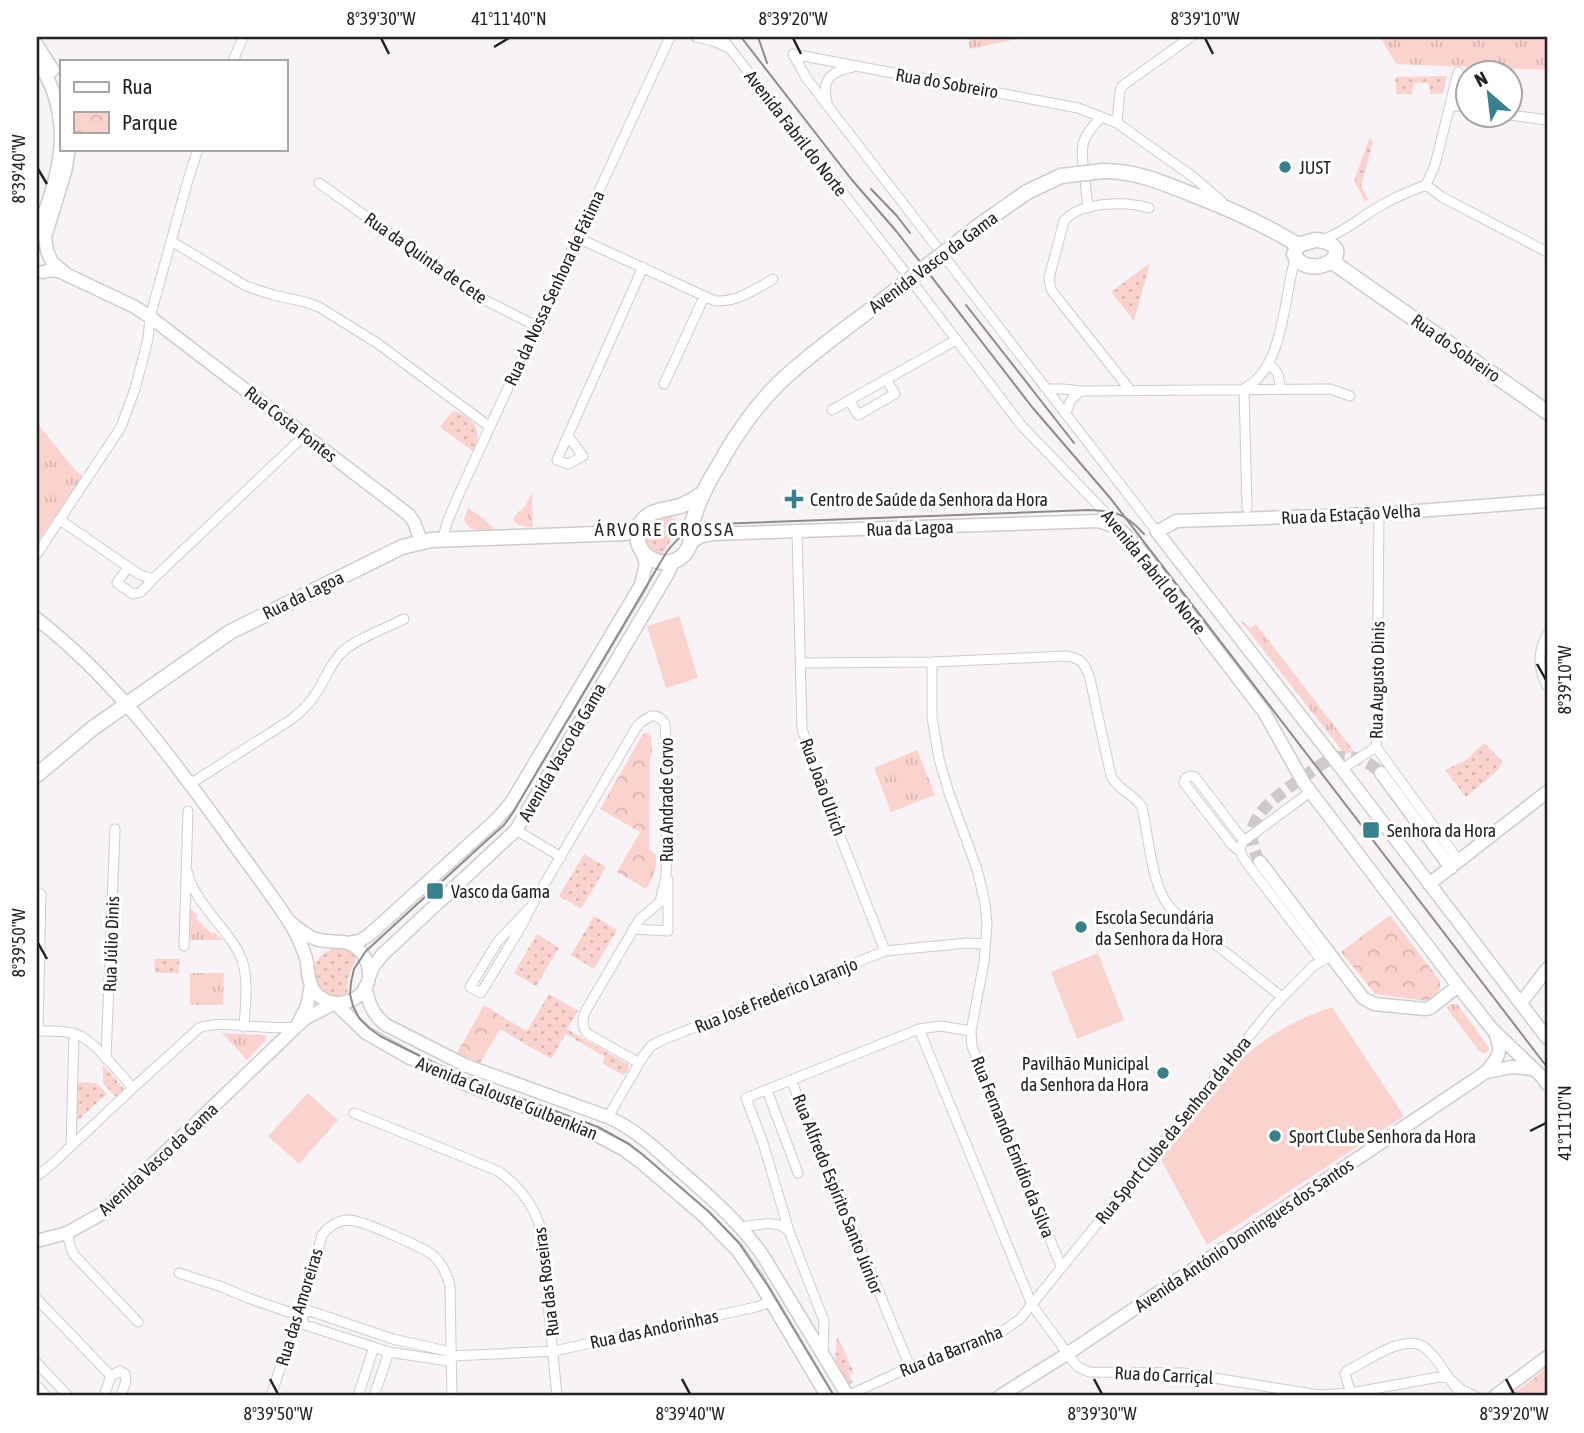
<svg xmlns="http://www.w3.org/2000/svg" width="1584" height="1433" viewBox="0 0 1584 1433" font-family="'Asap Condensed',sans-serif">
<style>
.grass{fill:url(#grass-tufts)}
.park{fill:url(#park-crowns)}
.garden{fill:url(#garden-dots)}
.pitch{fill:#fbd3ce}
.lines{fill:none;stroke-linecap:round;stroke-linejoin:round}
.secondary-tunnel{stroke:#cdc9cc;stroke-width:12;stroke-dasharray:12 6;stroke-linecap:butt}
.street-casing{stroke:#cfcbce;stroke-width:11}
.secondary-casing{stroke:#cfcbce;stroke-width:15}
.primary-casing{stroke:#cfcbce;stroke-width:17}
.street{stroke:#fff;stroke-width:9}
.secondary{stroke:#fff;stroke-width:12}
.primary{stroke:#fff;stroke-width:14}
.tram{stroke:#8e8b8d;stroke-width:2}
.primary-bridge-casing{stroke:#cfcbce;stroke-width:17;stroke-linecap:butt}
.primary-bridge{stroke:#fff;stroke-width:14}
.ticks{fill:none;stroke:#232122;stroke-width:2.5}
.poi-dot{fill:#3a808c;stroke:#fff;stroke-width:2.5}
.labels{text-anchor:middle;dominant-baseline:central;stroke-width:6;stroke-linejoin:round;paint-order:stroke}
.street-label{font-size:18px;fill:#232122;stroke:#fff}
.poi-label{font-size:18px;fill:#232122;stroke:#fff;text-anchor:start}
.neighbourhood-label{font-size:19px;letter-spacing:2px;fill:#2c292b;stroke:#fff}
.neatline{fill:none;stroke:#232122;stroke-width:2.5}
.ticks-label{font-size:18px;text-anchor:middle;fill:#232122}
</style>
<defs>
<pattern id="grass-tufts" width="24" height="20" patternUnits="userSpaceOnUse" patternTransform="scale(1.75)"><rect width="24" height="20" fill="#fbd3ce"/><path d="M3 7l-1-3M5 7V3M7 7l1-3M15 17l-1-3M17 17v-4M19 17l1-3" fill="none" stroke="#d7b5b1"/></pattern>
<pattern id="park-crowns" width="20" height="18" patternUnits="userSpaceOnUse" patternTransform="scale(1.75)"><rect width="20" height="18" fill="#fbd3ce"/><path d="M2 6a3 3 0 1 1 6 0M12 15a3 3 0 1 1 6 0" fill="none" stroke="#d7b5b1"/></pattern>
<pattern id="garden-dots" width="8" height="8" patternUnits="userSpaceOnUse" patternTransform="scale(1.75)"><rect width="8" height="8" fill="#fbd3ce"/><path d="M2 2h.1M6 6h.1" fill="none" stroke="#d7b5b1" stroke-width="1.8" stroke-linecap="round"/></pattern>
</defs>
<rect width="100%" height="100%" fill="#f8f3f6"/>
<path class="grass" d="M969,37H1026L969,49Z
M1380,37H1547V70L1396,64Z
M37,423L76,471L83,476L37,543Z
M532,493L533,527C523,527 506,524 518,512C519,511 522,510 523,509C527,505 529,498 532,493Z
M468,508L483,518L495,529C482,530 468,534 464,519Z
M1240,620L1251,628L1256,624L1353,750L1347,754L1343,752Z
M917,750L935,795L891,812L874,768Z
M190,908L198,916L196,918L212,934L214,932L223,940H190Z
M190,973H224L223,1005H190Z
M1452,1004H1457L1486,1043L1489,1048L1488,1052L1484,1053L1479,1051L1446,1007Z
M222,1033L263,1035H265L267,1039L247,1060Z"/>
<path class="park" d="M647,733L651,737L652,754L650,756L649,849L656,855C657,868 653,878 646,889L617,872L640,832L600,809L643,734Z
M1390,915L1440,981V990L1427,1001L1375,994L1341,952Z
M484,1005L506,1019L480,1063L457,1053Z
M1547,1368V1396H1510Z"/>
<path class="garden" d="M1447,76L1443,93L1431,94L1428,83H1414L1412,94H1397L1395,77Z
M1370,137L1373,142L1361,186L1368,199L1365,201L1354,181Z
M1150,263L1134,321L1111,292Z
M454,411C475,418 483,431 474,452L440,427L450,414Z
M667,516L679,521L684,529L671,540L661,557L649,550C640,534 648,518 667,516Z
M1484,743L1503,762L1496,772L1466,797L1445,770L1466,760Z
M584,854L606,867L581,909L559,896Z
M594,916L617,930L594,969L571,955Z
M537,934L559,948L536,986L514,973Z
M337,948L350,950L358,956C350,970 346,981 348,996C309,1003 301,955 337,948Z
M154,959H179V973H155Z
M549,994L578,1011L567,1029L629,1065L628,1071L623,1075L602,1063L605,1057L566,1034L551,1059L500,1029L506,1019L527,1031Z
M103,1065L123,1087V1091L116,1097L103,1083Z
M78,1082L96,1083L107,1094L76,1122Z
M837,1335L854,1373L849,1374L853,1382L848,1385L835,1363Z"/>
<path class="pitch" d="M679,616L698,678L666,688L647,626Z
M1098,953L1124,1020L1077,1039L1051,972Z
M1332,1007L1404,1116L1207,1245L1159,1156L1180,1131L1178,1128L1188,1122C1206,1100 1224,1074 1246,1055C1271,1033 1300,1018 1332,1007Z
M308,1093L338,1120L299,1164L268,1136Z"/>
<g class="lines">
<path class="secondary-tunnel" d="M1260,862C1237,823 1267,804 1295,783C1307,775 1319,765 1332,758C1352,754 1366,759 1381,773"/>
<defs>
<path id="street" d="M696,37L713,41L729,48
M721,37L904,271L1021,425L1119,527
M793,54L807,79L1157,532
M793,54L1078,108L1117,123L1192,176L1222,202
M233,61L243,37
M827,102C821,80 831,71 853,67
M1451,105L1468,108
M1510,115L1547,120
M1117,123L1120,91L1122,86L1191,37
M1083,163C1080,140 1086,134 1101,117
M1085,181L1088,208
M319,183L477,296L536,326
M1426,185L1442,197L1547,252
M578,238L715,301C738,302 754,290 773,279
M1322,240C1343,233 1361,217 1380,206C1395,197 1410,191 1426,185L1435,165L1458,72
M171,241L246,286L273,295L305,302L319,307L377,343L490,427
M1269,364C1278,371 1280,378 1280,389
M664,384L704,297
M1245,388C1284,368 1284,296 1295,259
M1048,389H1063L1080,391L1330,389L1350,396
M1244,389L1247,508
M1131,391L1055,295L1051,289L1049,278L1064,221C1081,201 1126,201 1149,208
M849,400L858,415L895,394L886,379
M832,410L956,340
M1066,413L1071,400L1080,391
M568,436L583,456L568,464L557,460L643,267
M1379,514L1377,722L1376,747L1459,861
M60,520L140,575L151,578L156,576L305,435
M797,532L802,729L840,836L885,951
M442,540L448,520L459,494L670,37
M37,554L121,427L135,389L148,339L150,317L188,180L198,149
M128,567L117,583L133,594L141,592L155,577
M1547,635C1537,652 1538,668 1547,686
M932,662V718L939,759L949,793L977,869L985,903L987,924L984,962L971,1031L972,1046L996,1109L1061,1266
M801,663L932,662L1067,656C1082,658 1086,666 1090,679L1111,776C1120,792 1133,793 1142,807C1149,837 1151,888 1172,910L1282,997
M1342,769L1376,747
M190,784L292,719C301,711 309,705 315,695C324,681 330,665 341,653C354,640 386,628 404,619
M1310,792L1244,841C1236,850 1243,858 1249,866L1321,960
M516,830L561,857
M1240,851L1232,845L1184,783L1186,778L1190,776L1195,777L1244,841
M187,871C195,906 230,929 242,960C249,981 245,1006 244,1027
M531,907L636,728L641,722L651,716H656L660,718L665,724L668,770L666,877L660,902L639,920L585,1012C582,1020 582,1028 588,1034L639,1063
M531,907L522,925L481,993L470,987L498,941Z
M633,929L668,931V880
M184,946L188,811
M919,1029L1032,1305L1073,1361L1078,1367L1089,1372L1183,1373L1319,1395L1351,1393L1439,1377L1449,1378
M37,1031C49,1031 64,1030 76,1034C93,1039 120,1074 133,1088
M38,1031L41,894
M106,1059L115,829
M767,1090L798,1173
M354,1113L498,1171C519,1186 534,1204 541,1230L557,1396
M608,1117L644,1055L651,1046L660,1041L885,951L967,943L985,944
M71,1146L74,1033
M37,1176L51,1165L133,1088L199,1028C220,1019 268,1031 294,1027
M741,1227C757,1225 777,1219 789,1231L824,1321L823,1355
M789,1231L763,1143L746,1098L791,1080
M67,1233L70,1245L74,1255L138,1322
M179,1273L222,1287L248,1298L300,1316L305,1325L389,1352L448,1361L452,1356L447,1351L393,1339L310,1311L300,1316
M37,1299L111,1376
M452,1356L554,1351L756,1307L771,1302
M37,1363L68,1396
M910,1367L791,1080L919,1029L941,1026L971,1031
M37,1386L46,1396
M1351,1393L1345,1374L1347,1371C1367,1361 1404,1333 1424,1347C1435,1355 1442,1368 1449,1378
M104,1396L111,1376L120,1371L125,1374L126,1381L121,1396
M271,1396L284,1356L300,1316L322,1235C329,1226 338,1220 350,1220C363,1221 426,1248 435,1257C442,1265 448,1275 450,1286L452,1396
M358,1396L374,1347
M374,1396L389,1352
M847,1396L910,1367L1004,1330L1020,1319L1272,1008L1313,966L1330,956
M1462,1396L1449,1378L1462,1390L1475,1396"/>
<path id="secondary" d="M37,45L53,70
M37,60C75,117 62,172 37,231
M43,272L52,270L61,272L135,307L150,317L409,515L414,522L421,541
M64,272L52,262L47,251L45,237L65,172L69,149
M1547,501L1379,514L1176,521L1157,532L1342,769L1547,1038
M691,543L699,537L713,534L1097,521C1122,525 1131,540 1146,558L1264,712L1304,783L1458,986L1492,1029L1542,1077L1547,1084
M37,619C112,677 168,753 223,829C244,859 268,889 288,920C295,930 302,946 306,958C309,971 307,983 316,993C331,1010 361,1004 368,982C372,966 364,949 348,943C338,940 327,943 316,939C306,936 298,929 290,922
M1381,773L1451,868
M1260,862L1363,998L1374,1004L1425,1009L1430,1008L1458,986
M1429,884L1547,792
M348,943L359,941L368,936L496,820L511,803L641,585L646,564L641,549
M369,977L373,967L382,955L516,830L667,575L673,562
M365,987C369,1003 372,1014 386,1025L467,1066L608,1117C635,1129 656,1149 678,1169C710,1197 742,1224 765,1259L848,1396
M335,1003L366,1033L408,1057L467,1085L587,1130L623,1149L642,1163L705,1217L738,1251L758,1280L827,1396
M1521,1003L1547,969
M298,1024L307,1006L311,986
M1486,1072L1512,1067L1533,1069
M37,1241L67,1233L101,1214L296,1027L306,1018L335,1003
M1000,1396L1067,1354L1486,1072C1499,1057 1503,1052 1495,1033
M1495,1396L1547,1357"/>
<path id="primary" d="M1103,171C1136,171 1161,182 1191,194C1228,208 1264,224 1298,245
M980,225L1027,192L1061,176
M1315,240C1325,240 1344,247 1333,259C1322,270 1300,269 1294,254L1298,245Z
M1331,261L1547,412
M703,493C696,498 689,503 680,506C663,511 642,509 638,532C633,560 673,575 688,549C692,542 690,536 691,529C692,520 699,502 703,494C708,482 715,472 721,461C737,433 755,407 778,384C808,355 844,330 878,304
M37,775L93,728L230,632L402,547L431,540L625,533L637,528L643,520"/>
</defs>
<use href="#street" class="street-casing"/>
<use href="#secondary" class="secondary-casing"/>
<use href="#primary" class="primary-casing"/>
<use href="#street" class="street"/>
<use href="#secondary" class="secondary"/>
<use href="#primary" class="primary"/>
<path class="tram" d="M741,37L852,180L897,232L1032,407L1111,499L1547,1067
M758,37L767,63
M871,189L897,216L910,233
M966,305L1074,443
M834,1396L768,1286L739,1243L709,1212L642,1154L629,1144L598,1127L458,1075L380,1036L369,1028L359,1018L353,1006L350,994L351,982L354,969L366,951L486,841L504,825L512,814L666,553C679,535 692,526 715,524L1089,510C1116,511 1126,514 1144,534"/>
<defs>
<path id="primary-bridge" d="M1061,176L1103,171
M878,304L980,225"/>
</defs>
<use href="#primary-bridge" class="primary-bridge-casing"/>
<use href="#primary-bridge" class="primary-bridge"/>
</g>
<path class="ticks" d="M381,38L389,54M793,38L801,54M1205,38L1213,54M494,47L509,38M38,169L47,184M1537,664L1546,680M38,943L47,959M1530,1131L1546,1123M270,1379L278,1394M682,1379L690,1394M1094,1379L1102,1394M1506,1379L1514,1394"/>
<g class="poi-dot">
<circle cx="1285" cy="167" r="7"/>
<path d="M790.5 488.5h7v7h7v7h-7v7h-7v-7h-7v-7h7z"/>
<rect x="1362" y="821" width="18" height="18" rx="3.5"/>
<rect x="426" y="882" width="18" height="18" rx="3.5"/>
<circle cx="1081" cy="927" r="7"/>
<circle cx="1163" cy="1073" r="7"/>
<circle cx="1275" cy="1136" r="7"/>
</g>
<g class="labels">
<g class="street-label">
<text transform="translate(947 83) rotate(10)">Rua do Sobreiro</text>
<text transform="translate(796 133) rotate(52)">Avenida Fabril do Norte</text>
<text transform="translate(426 258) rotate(35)">Rua da Quinta de Cete</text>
<text transform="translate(933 262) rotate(-37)">Avenida Vasco da Gama</text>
<text transform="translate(554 288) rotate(-65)">Rua da Nossa Senhora de Fátima</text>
<text transform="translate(1456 348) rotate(35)">Rua do Sobreiro</text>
<text transform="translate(291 424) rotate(38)">Rua Costa Fontes</text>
<text transform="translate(1351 514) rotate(-3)">Rua da Estação Velha</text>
<text transform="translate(910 528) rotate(-2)">Rua da Lagoa</text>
<text transform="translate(1154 572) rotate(51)">Avenida Fabril do Norte</text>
<text transform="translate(303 595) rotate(-26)">Rua da Lagoa</text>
<text transform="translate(1377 680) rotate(-89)">Rua Augusto Dinis</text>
<text transform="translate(562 752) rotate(-60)">Avenida Vasco da Gama</text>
<text transform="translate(823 787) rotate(70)">Rua João Ulrich</text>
<text transform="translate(666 800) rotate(-90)">Rua Andrade Corvo</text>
<text transform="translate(111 944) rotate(-88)">Rua Júlio Dinis</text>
<text transform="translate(776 995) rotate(-22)">Rua José Frederico Laranjo</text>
<text transform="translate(507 1098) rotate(22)">Avenida Calouste Gulbenkian</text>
<text transform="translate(1173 1130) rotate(-51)">Rua Sport Clube da Senhora da Hora</text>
<text transform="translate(1013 1147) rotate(68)">Rua Fernando Emídio da Silva</text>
<text transform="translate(158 1159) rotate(-43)">Avenida Vasco da Gama</text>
<text transform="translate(838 1194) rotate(68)">Rua Alfredo Espírito Santo Júnior</text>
<text transform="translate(1244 1235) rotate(-34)">Avenida António Domingues dos Santos</text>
<text transform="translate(546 1282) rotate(-97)">Rua das Roseiras</text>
<text transform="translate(299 1307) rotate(-73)">Rua das Amoreiras</text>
<text transform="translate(654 1329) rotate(-12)">Rua das Andorinhas</text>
<text transform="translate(951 1351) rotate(-22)">Rua da Barranha</text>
<text transform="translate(1164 1375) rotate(3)">Rua do Carriçal</text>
</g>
<g class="poi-label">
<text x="1299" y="167">JUST</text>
<text x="810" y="499">Centro de Saúde da Senhora da Hora</text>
<text x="1387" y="830">Senhora da Hora</text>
<text x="451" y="891">Vasco da Gama</text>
<text x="1095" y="917">Escola Secundária<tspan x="1095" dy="21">da Senhora da Hora</tspan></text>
<text x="1149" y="1063" text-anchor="end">Pavilhão Municipal<tspan x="1149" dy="21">da Senhora da Hora</tspan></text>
<text x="1289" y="1136">Sport Clube Senhora da Hora</text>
</g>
<g class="neighbourhood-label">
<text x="665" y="529">ÁRVORE GROSSA</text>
</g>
</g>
<rect width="1584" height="1433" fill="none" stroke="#ffffff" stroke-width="77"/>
<rect x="60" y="60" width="228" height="91" fill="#ffffff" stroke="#a7a6a7" stroke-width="2"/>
<rect x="74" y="82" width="35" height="10" fill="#ffffff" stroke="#a7a6a7" stroke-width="2"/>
<text x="122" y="94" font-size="21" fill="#232122">Rua</text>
<rect x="74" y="112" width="35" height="21" fill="url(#park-crowns)" stroke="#a7a6a7" stroke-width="2"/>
<text x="122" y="130" font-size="21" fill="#232122">Parque</text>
<g transform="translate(1489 94) rotate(332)"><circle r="33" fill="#ffffff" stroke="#a7a6a7" stroke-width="2"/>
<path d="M0-5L12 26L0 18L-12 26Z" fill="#3a808c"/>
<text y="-10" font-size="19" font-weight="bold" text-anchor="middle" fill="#232122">N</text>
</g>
<rect x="38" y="38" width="1508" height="1356" class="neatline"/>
<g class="ticks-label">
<text x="381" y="25">8°39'30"W</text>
<text x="509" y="25">41°11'40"N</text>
<text x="793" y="25">8°39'20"W</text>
<text x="1205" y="25">8°39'10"W</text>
<text transform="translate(19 169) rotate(-90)" y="6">8°39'40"W</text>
<text transform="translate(1565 680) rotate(-90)" y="6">8°39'10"W</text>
<text transform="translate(19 943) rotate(-90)" y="6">8°39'50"W</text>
<text transform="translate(1565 1123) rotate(-90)" y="6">41°11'10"N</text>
<text x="278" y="1420">8°39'50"W</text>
<text x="690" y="1420">8°39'40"W</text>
<text x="1102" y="1420">8°39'30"W</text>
<text x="1514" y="1420">8°39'20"W</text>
</g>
</svg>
